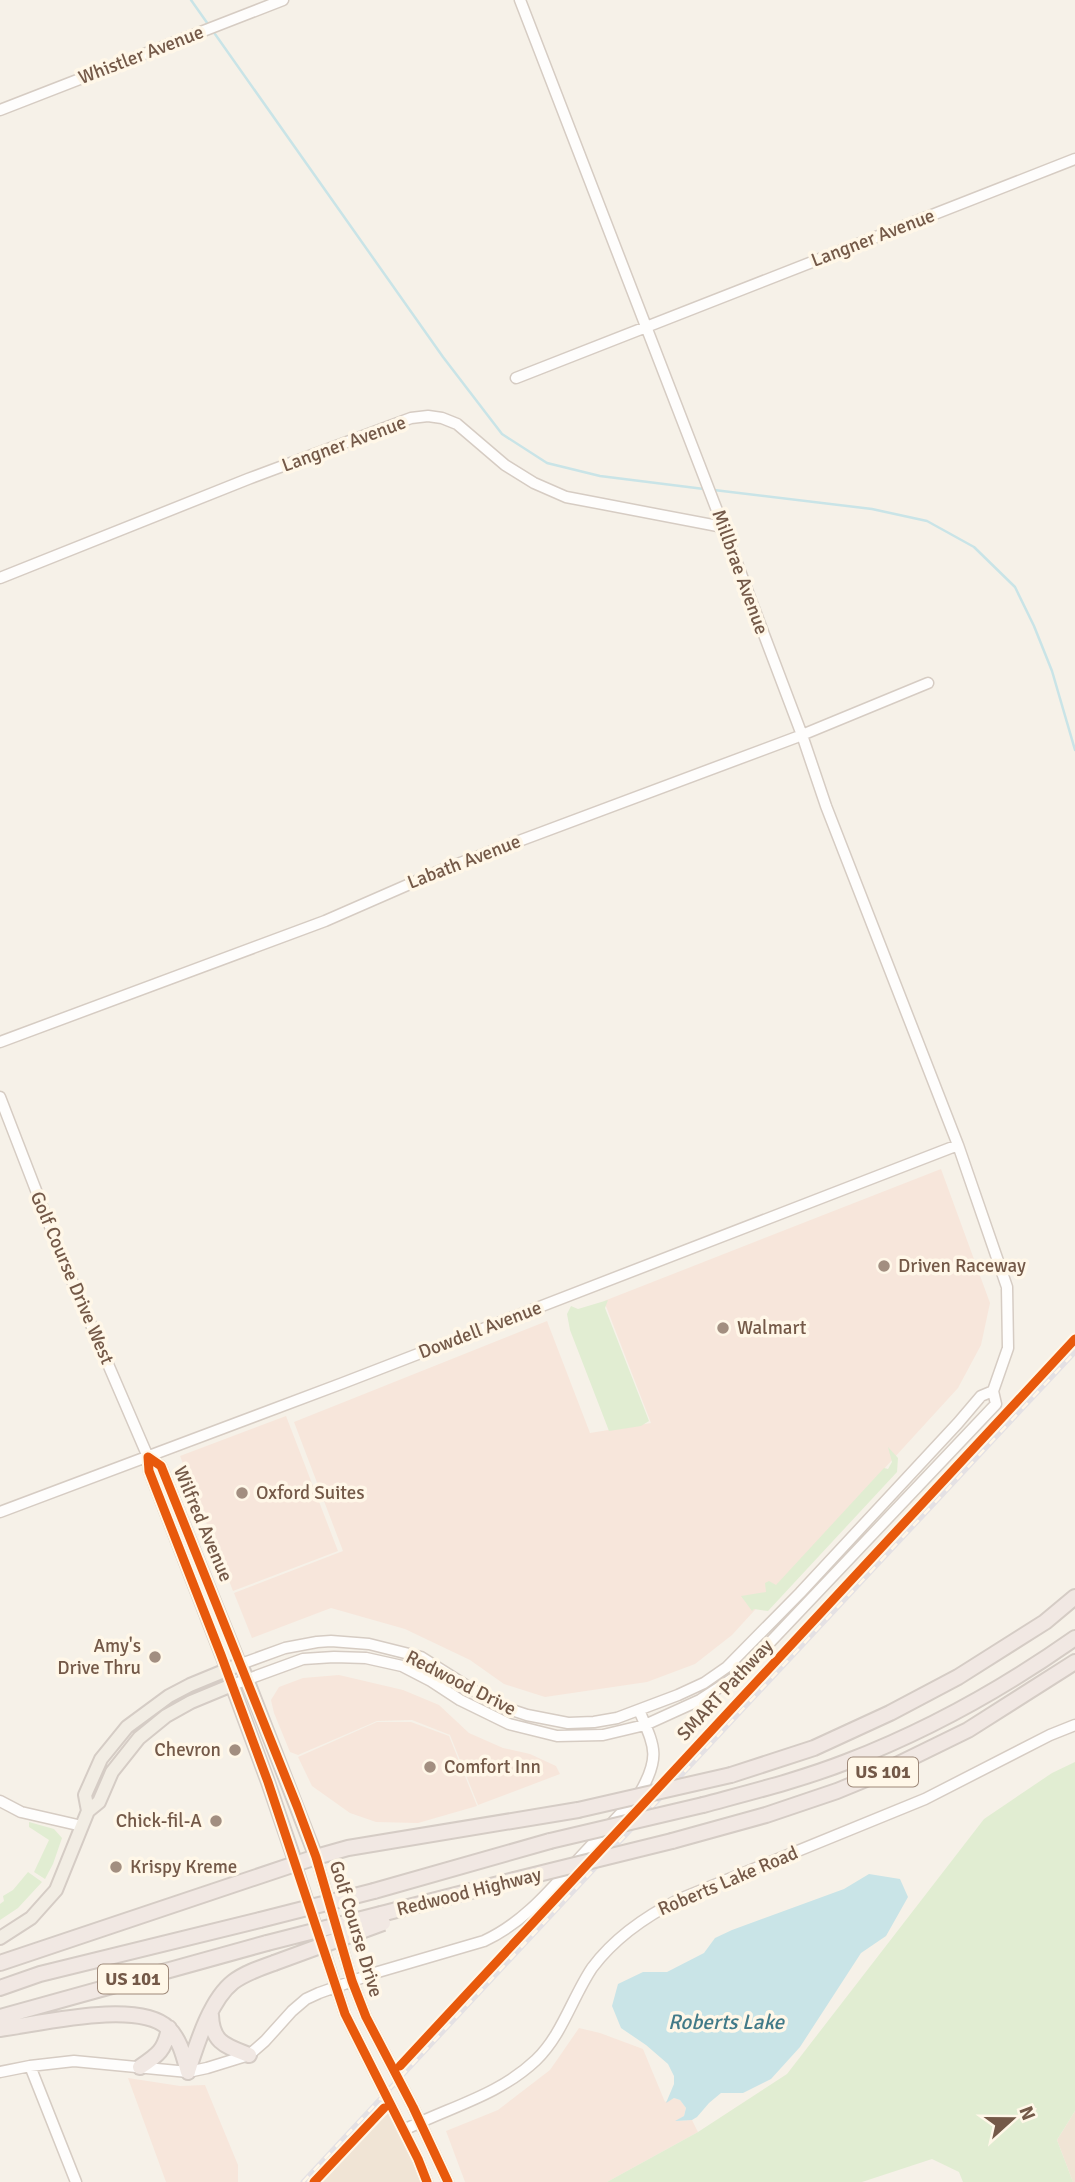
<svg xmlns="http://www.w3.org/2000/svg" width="1075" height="2182" viewBox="0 0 1075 2182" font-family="Signika,sans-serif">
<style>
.residential{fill:#f0e4d5}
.commercial{fill:#f7e6db}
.green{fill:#e1edd2}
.water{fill:#c9e4e7}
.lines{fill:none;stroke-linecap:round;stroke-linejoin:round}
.stream{stroke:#c9e4e7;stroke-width:2.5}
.minor-casing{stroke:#d6ccc3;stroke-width:13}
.major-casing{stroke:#d5ccc5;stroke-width:16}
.highway-casing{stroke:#d5ccc5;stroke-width:18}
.minor{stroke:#fefdfc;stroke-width:10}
.major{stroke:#f2ede4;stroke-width:12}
.highway{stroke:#f1e8e3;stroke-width:14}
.rail-casing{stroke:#e4e1e4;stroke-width:5}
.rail{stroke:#fff7e8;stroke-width:2.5;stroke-dasharray:8;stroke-linecap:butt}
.highway-bridge-casing{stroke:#d5ccc5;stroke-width:18;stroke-linecap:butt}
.highway-bridge{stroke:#f1e8e3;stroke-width:14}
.cycleway-casing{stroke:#fff7e8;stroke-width:13}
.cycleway{stroke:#e8590c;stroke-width:9}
.poi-dot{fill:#a28e80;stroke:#fff7e8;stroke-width:2.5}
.labels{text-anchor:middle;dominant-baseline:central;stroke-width:7;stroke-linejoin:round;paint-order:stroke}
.shield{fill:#fff7e8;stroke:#9e8878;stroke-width:2}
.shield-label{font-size:18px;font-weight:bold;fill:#745948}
.street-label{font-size:19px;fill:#745948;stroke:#fff7e8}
.poi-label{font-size:19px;fill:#745948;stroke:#fff7e8;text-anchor:start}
.water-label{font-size:21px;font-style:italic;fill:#417a88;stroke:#fff7e8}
</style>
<rect width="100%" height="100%" fill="#f6f1e8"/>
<path class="residential" d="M387,2110L414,2161L421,2182H320Z
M1075,2111V2182H1073L1057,2140Z"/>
<path class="commercial" d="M941,1169L990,1303L981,1345L958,1388L732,1635L695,1664L647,1682L545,1697L504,1684L470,1660L405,1629L331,1608L252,1638L234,1593L343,1551L294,1422L547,1321L590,1433L651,1423L604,1301Z
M286,1416L338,1551L233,1591L180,1456Z
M339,1675L403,1690L439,1705L469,1733L503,1748L530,1754L556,1766L560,1774L478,1805L450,1735L412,1720L377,1721L298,1755L290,1752L274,1713L271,1700L279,1687L303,1678Z
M377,1722H411L449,1736L477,1806L418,1823L376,1822L350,1813L312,1786L298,1757Z
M579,2028L600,2033L643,2049L665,2102L674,2098L680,2100L686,2108L684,2116L676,2121L692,2120L698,2132L607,2182H465L446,2131L498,2110L550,2070Z
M128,2078L180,2086L205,2085L238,2165V2182H166Z"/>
<path class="green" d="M608,1300L605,1308L649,1421L641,1426L609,1431L570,1330L567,1314L571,1306L578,1309Z
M888,1447L898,1458L897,1472L768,1611L754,1609L752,1611L741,1596L766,1592L765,1583L769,1581L776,1585L884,1468L888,1469L892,1462Z
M1075,1762V2111L1057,2140L1073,2182H963L959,2172L932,2159L862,2182H607L698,2132L787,2074L984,1819L1052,1773Z
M29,1822L54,1829L62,1838L53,1864L45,1879L34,1872L49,1840L29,1827Z
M28,1872L42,1882L18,1908L0,1920V1904L4,1901L3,1896L13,1890Z"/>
<path class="water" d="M869,1874L900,1879L908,1897L886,1936L861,1953L800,2047L771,2079L743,2093H721L709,2103L697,2117L692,2120L675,2121L684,2116L686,2108L680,2100L674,2098L666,2103L674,2084V2076L668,2064L646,2045L621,2028L612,2006L618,1984L643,1972H667L704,1953L715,1938L732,1930L844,1889Z"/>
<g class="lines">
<path class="stream" d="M191,0L443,357L502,434L547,463L600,476L704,489
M714,490L872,509L927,521L974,547L1015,587L1034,626L1052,671L1075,750"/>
<defs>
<path id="minor" d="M0,110L283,0
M516,378L1075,159
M0,578L248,479L411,418L428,416L442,418L457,424L505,465L534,483L566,497L723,527
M0,1042L325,921L444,869L797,737L928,683
M0,1097L61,1255L148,1457L149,1471L232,1685L303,1659L334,1657L366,1658L402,1666L431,1681L460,1700L509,1724L557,1736L603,1735L645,1725L700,1700L740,1674L996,1404L993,1391L1008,1348L1007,1287L958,1145L826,806L802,735L718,513L520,0
M148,1457L161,1466L241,1664L285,1648L317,1642L331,1641L369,1644L421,1657L497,1705L527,1715L568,1723L594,1722L617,1718L678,1695L704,1683L727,1667L800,1593L958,1423L981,1396L993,1391
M0,1512L343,1383L958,1145
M0,1801L21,1812L82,1826
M316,1857L352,1981L366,2017L413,2107L448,2182
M296,1864L345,2014L418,2159L427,2182
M30,2066L76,2182
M0,2072L30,2066L74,2061L188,2072L207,2068L249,2055L265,2041L292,2011L306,1999L319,1993L378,1972L484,1941C521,1924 547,1894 574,1864C596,1840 619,1816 641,1791C661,1755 654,1746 639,1710
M404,2130C449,2107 498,2096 536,2060C562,2035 572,1998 592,1968C615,1937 646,1916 680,1899L925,1799L1050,1735L1075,1725"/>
<path id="major" d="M88,1811L85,1795L101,1759L127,1727L169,1696L190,1685L241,1664L316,1857
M0,1938L31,1918L56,1890L88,1811L99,1802L112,1772L139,1738L166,1716L191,1702L232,1685L268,1782L296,1864"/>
<path id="highway" d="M731,1775L814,1748L890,1713L958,1677L1045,1622L1075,1597
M703,1805C751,1792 800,1780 846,1762C927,1731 1004,1688 1075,1638
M672,1841L766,1815L837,1791L876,1775L968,1730L1075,1662
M374,1891L550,1841
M381,1914L514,1880
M0,1963L316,1857L348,1848L578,1810
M0,1988L40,1974L260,1920
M211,2015C212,2043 226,2046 249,2055
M0,2017L267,1943
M0,2029C39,2024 138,1999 168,2028C180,2039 184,2057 188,2072
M140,2067C158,2055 165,2050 169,2028
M188,2071C197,2044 210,2000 233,1982C245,1973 260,1968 274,1963"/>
</defs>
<use href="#minor" class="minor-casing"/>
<use href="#major" class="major-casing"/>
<use href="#highway" class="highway-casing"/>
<use href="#minor" class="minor"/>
<use href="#major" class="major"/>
<use href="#highway" class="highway"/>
<defs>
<path id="rail" d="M303,2182L1075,1352"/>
</defs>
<use href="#rail" class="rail-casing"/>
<use href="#rail" class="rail"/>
<defs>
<path id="highway-bridge" d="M578,1810L731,1775
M550,1841L703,1805
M514,1880L672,1841
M260,1920L374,1891
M267,1943L381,1914
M274,1963L383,1923"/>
</defs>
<use href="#highway-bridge" class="highway-bridge-casing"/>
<use href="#highway-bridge" class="highway-bridge"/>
<defs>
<path id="cycleway" d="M148,1457L161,1466L297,1806L316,1857L352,1981L366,2017L413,2107L448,2182
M148,1457L149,1471L221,1655L268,1782L345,2014L418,2159L427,2182
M400,2066L1075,1339
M314,2182L384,2108"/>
</defs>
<use href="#cycleway" class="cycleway-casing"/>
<use href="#cycleway" class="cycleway"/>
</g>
<g class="poi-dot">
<circle cx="884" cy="1266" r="7"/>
<circle cx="723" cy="1328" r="7"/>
<circle cx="242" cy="1493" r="7"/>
<circle cx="155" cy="1657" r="7"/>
<circle cx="235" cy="1750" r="7"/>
<circle cx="430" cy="1767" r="7"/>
<circle cx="216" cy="1821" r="7"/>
<circle cx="116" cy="1867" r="7"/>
</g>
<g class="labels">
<g class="shield">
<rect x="848" y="1757.5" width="70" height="29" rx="5"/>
<rect x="98" y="1964.5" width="70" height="29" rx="5"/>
</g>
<g class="shield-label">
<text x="883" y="1772">US 101</text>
<text x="133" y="1979">US 101</text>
</g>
<g class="street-label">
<text transform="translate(141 55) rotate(-21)">Whistler Avenue</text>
<text transform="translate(873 238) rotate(-21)">Langner Avenue</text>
<text transform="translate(344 444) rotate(-20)">Langner Avenue</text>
<text transform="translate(740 572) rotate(70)">Millbrae Avenue</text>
<text transform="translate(464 862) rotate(-21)">Labath Avenue</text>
<text transform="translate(72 1278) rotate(67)">Golf Course Drive West</text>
<text transform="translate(480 1330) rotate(-21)">Dowdell Avenue</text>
<text transform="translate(203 1524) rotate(67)">Wilfred Avenue</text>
<text transform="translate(461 1683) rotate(27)">Redwood Drive</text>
<text transform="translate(725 1690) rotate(-47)">SMART Pathway</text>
<text transform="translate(728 1881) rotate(-23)">Roberts Lake Road</text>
<text transform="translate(469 1892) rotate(-14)">Redwood Highway</text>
<text transform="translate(356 1929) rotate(73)">Golf Course Drive</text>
</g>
<g class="poi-label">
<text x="898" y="1266">Driven Raceway</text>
<text x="737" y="1328">Walmart</text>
<text x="256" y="1493">Oxford Suites</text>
<text x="141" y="1646" text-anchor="end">Amy's<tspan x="141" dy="22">Drive Thru</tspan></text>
<text x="221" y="1750" text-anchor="end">Chevron</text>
<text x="444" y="1767">Comfort Inn</text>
<text x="202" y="1821" text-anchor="end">Chick-fil-A</text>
<text x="130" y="1867">Krispy Kreme</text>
</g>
<g class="water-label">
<text x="726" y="2022">Roberts Lake</text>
</g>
</g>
<g transform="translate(1012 2119) rotate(69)" stroke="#fff7e8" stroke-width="5" paint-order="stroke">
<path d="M0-5L12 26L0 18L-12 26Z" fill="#745948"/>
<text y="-10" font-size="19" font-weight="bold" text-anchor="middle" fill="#745948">N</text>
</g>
</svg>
